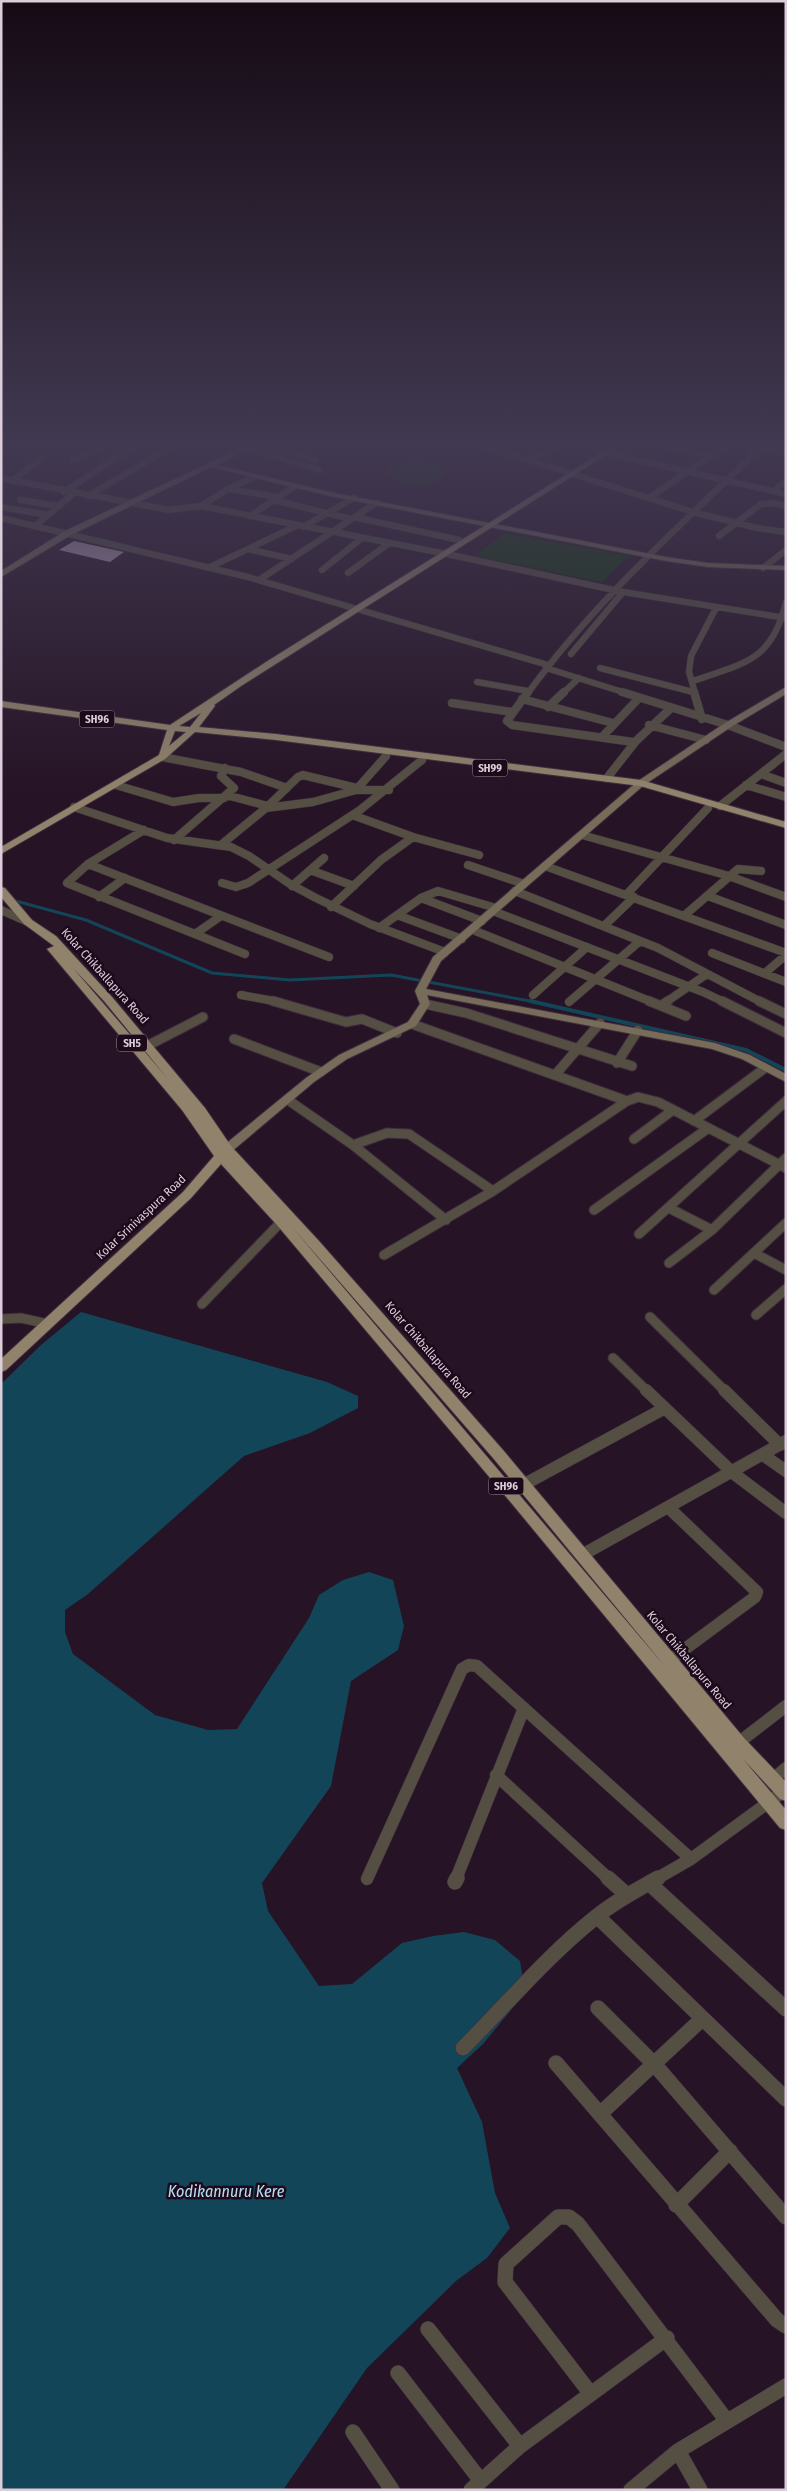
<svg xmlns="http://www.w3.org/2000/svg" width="787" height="2491" viewBox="0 0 787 2491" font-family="'Fira Sans Condensed',sans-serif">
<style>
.green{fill:#0f370c}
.water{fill:#134559}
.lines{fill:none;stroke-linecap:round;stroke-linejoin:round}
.stream-far1{stroke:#134559;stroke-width:3}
.stream{stroke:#134559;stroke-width:4}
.building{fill:#b7a3be}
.street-far4-casing{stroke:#3f2d3e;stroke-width:7}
.street-far3-casing{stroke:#3f2d3e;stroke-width:9}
.street-far2-casing{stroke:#3f2d3e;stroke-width:11}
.street-far1-casing{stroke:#3f2d3e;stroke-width:13}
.street-casing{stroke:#3f2d3e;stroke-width:16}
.secondary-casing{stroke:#3f2d3e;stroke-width:2}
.primary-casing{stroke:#3f2d3e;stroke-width:2}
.street-far4{stroke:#554f43;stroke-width:6}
.street-far3{stroke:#554f43;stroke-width:8}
.street-far2{stroke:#554f43;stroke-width:9}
.street-far1{stroke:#554f43;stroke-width:12}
.street{stroke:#554f43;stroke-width:15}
.secondary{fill:#776c5a;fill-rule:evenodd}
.primary{fill:#91836b;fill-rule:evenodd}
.labels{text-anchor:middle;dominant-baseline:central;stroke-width:5;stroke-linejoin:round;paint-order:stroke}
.shield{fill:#1c0a1b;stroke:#a292a0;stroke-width:1}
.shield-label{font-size:11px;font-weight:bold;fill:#dbcdd9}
.street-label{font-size:12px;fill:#dbcdd9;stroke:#1c0a1b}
.near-water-label{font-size:16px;font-style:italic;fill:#b5e0f4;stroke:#1c0a1b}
</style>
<rect width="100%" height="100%" fill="#261325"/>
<path class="green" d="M417,461L441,466L447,473C438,489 397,488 387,473L392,466Z
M504,533L629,556L602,582L475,556Z"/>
<path class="water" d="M81,1312L327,1382L358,1396V1408L310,1433L244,1456L88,1594L65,1610V1632L73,1654L155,1715L208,1730L237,1729L309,1618L319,1595L343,1580L369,1572L393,1580L404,1626L398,1650L351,1681L331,1786L262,1883L268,1911L319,1986L352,1984L402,1943L433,1936L464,1932L495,1940L520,1961L525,1993L483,2044L457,2068L482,2122L495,2193L510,2228L487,2258L456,2281L367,2368L283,2490H1V1384L41,1345Z"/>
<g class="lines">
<path class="stream-far1" d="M12,900L86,920L212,973L290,980L391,975L535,1002"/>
<path class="stream" d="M530,1001L746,1050L786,1070"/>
</g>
<path class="building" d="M74,541L124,552L110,562L59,550Z"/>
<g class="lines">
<defs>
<path id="street-far4" d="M270,446L315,460
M484,446L693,512L757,528L786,532
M752,446L786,452
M669,447L709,456
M247,448L320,470
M606,453L786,494
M73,460L106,446
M528,460L557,446
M254,477L228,489L201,506L447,554L623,592L786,618
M1,478L169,510L201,506
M12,481L42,458
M229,489L277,497
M774,491L786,481
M64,492L121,454L138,446
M88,496L173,446
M649,498L725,446
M20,500L59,506
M273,500L351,519
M1,507L48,515
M250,516L295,486
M354,517L459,540
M1,518L248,577L548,665
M35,526L74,493
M303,527L354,498
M719,536L761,504L773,503L786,506
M248,549L292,559
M210,567L298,525
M763,568L786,550
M322,570L362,538
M348,573L388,544
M259,580L376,503
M571,654L623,592
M546,668L626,693
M600,668L693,692
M693,681C745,663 772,661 786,602
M477,682L528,691
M528,693C595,601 681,525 762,446
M563,693L579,678
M695,693L689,672L691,656L716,608"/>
<path id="street-far3" d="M528,692L507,721L512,725L633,742
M622,692L728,725L786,747
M694,692L702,719
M522,699L613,723
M452,703L512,712
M548,707L564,692
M649,725L706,740
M602,737L639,698
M162,757L241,772L287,788
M761,774L786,783
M607,778L636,741L670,709
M116,785L173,802L199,798H224
M746,785L786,797
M356,790L386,756
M226,795L268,806
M720,806L786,754
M74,807L167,838L231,847L249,856L290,884L316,898L370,924L445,952
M266,808L298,777L303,775L357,788
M355,816L413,837L479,855
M144,830L88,864L67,883L245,954
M582,835L729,876L786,897
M174,840L234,788L221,776L225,768
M222,844L266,808L313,802L356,790H389
M88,864L329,957
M468,865L524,884
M545,866L786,953
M310,870L354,886
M222,883L236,887L248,883L360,810L422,760
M292,886L324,858
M515,891L658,948L761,1002
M626,895L708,808
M708,896L786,925
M99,897L125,878
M421,898L482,921
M331,907L381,860L413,837
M1,910L28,922
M493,911L703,992L724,1002
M397,915L462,939
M685,915L738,869L761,871
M604,926L634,897
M379,928L421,898L438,891L496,908
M473,930L652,1002
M195,934L221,916
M712,953L786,982
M765,973L786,955
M241,995L279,1002
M533,995L587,947
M569,1002L640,941
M666,1002L707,974"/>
<path id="street-far2" d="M273,1001L346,1022L362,1019L397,1033
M649,1001L686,1016
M722,1001L786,1033
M759,1001L786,1014
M425,1004L466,1013L632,1066
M661,1006L668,1001
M412,1024L627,1101
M234,1039L321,1072
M147,1046L203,1017
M617,1063L638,1030
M555,1075L600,1023
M288,1100L353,1145L446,1220
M694,1121L765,1068
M634,1139L673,1110
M353,1145L387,1133L409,1134L493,1191
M669,1208L712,1230
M594,1210L707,1129
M639,1234L786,1101
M754,1253L786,1270
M384,1255L493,1191L627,1101L638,1097L658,1102L786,1168
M669,1263L712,1230L786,1158
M714,1290L786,1223
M202,1304L281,1222
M756,1315L786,1289
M650,1317L725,1391
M1,1319L21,1318L48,1324
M613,1358L647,1391"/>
<path id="street-far1" d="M646,1390L733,1473L786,1513
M724,1390L780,1445
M763,1455L786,1471
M523,1485L665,1408
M582,1555L786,1441
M666,1663L755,1597L757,1592L669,1508
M738,1743L786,1706
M496,1775L609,1879
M773,1779L786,1768
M367,1879L462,1669L469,1665L477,1666L691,1859
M456,1879L524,1708
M656,1879L691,1859L784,1791"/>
<path id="street" d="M608,1878L627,1895
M455,1882L457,1878
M649,1883L786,2009
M597,1916L786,2099
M598,2008L655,2065L786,2217
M463,2048C507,2004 548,1955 596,1917C615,1901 637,1890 658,1878
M556,2063L777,2320L786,2326
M600,2114L702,2019
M676,2205L730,2151
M428,2329L520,2446
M398,2373L481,2481
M591,2394L505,2282L506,2264L558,2217H569L578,2224L727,2421
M353,2432L392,2490
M678,2451L700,2490
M471,2490L520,2446L667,2338
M631,2490L678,2451L786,2386"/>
<path id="secondary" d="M245,446H253L217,465L334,493L666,557L708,563L786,566V570L708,567L666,561L334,497L211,467L71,535L1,577V571L65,531Z
M786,687V694L731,727L644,785L441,961L426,989L715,1043L750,1055L786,1074V1082L742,1059L712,1049L427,995L430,1004L416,1026L347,1059L314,1082L231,1152H223L221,1149L223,1146L306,1078L339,1055L408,1022L420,1004L415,991L433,957L638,781L725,723Z"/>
<path id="primary" d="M612,446H620L241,686L214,705L215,706L199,727L276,734L641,780L786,822V828L640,786L276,740L195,732L165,759L1,854V847L159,755L167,730L1,707V701L170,725L266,662ZM201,713L190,727L179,726ZM175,731L186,732L169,746Z
M1,887L5,888L32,920L56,936L112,997L205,1108L231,1146L319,1241L503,1450L744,1738L786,1782V1801L780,1799L743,1759L786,1810V1830L780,1828L513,1505L277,1225L221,1164L191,1198L6,1370L1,1372V1359L183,1192L214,1156L182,1110L47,949L54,946L24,924L1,897ZM73,968L104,1001L168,1079ZM292,1227L493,1458L668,1670Z"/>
</defs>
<use href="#street-far4" class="street-far4-casing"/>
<use href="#street-far3" class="street-far3-casing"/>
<use href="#street-far2" class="street-far2-casing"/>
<use href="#street-far1" class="street-far1-casing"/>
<use href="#street" class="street-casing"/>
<use href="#secondary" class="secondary-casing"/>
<use href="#primary" class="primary-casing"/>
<use href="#street-far4" class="street-far4"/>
<use href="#street-far3" class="street-far3"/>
<use href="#street-far2" class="street-far2"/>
<use href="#street-far1" class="street-far1"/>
<use href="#street" class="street"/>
<use href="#secondary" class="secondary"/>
<use href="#primary" class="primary"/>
</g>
<linearGradient id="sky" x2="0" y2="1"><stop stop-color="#150a14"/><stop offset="0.56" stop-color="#413951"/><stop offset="1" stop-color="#413951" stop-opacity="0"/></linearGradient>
<rect width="787" height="795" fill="url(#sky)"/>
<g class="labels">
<g class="shield">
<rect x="79.5" y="710.5" width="35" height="17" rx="4"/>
<rect x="472.5" y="759.5" width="35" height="17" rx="4"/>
<rect x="117" y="1034.5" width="30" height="17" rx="4"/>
<rect x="488.5" y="1477.5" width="35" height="17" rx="4"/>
</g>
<g class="shield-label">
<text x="97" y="719">SH96</text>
<text x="490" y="768">SH99</text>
<text x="132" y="1043">SH5</text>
<text x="506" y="1486">SH96</text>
</g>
<g class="street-label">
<text transform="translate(105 976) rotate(48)">Kolar Chikballapura Road</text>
<text transform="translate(141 1217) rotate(-43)">Kolar Srinivaspura Road</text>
<text transform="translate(428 1350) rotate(49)">Kolar Chikballapura Road</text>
<text transform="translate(689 1660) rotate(50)">Kolar Chikballapura Road</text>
</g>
<g class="near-water-label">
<text x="226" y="2191">Kodikannuru Kere</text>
</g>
</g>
<rect width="787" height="2491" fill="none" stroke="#dbcdd9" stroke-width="5"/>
</svg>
